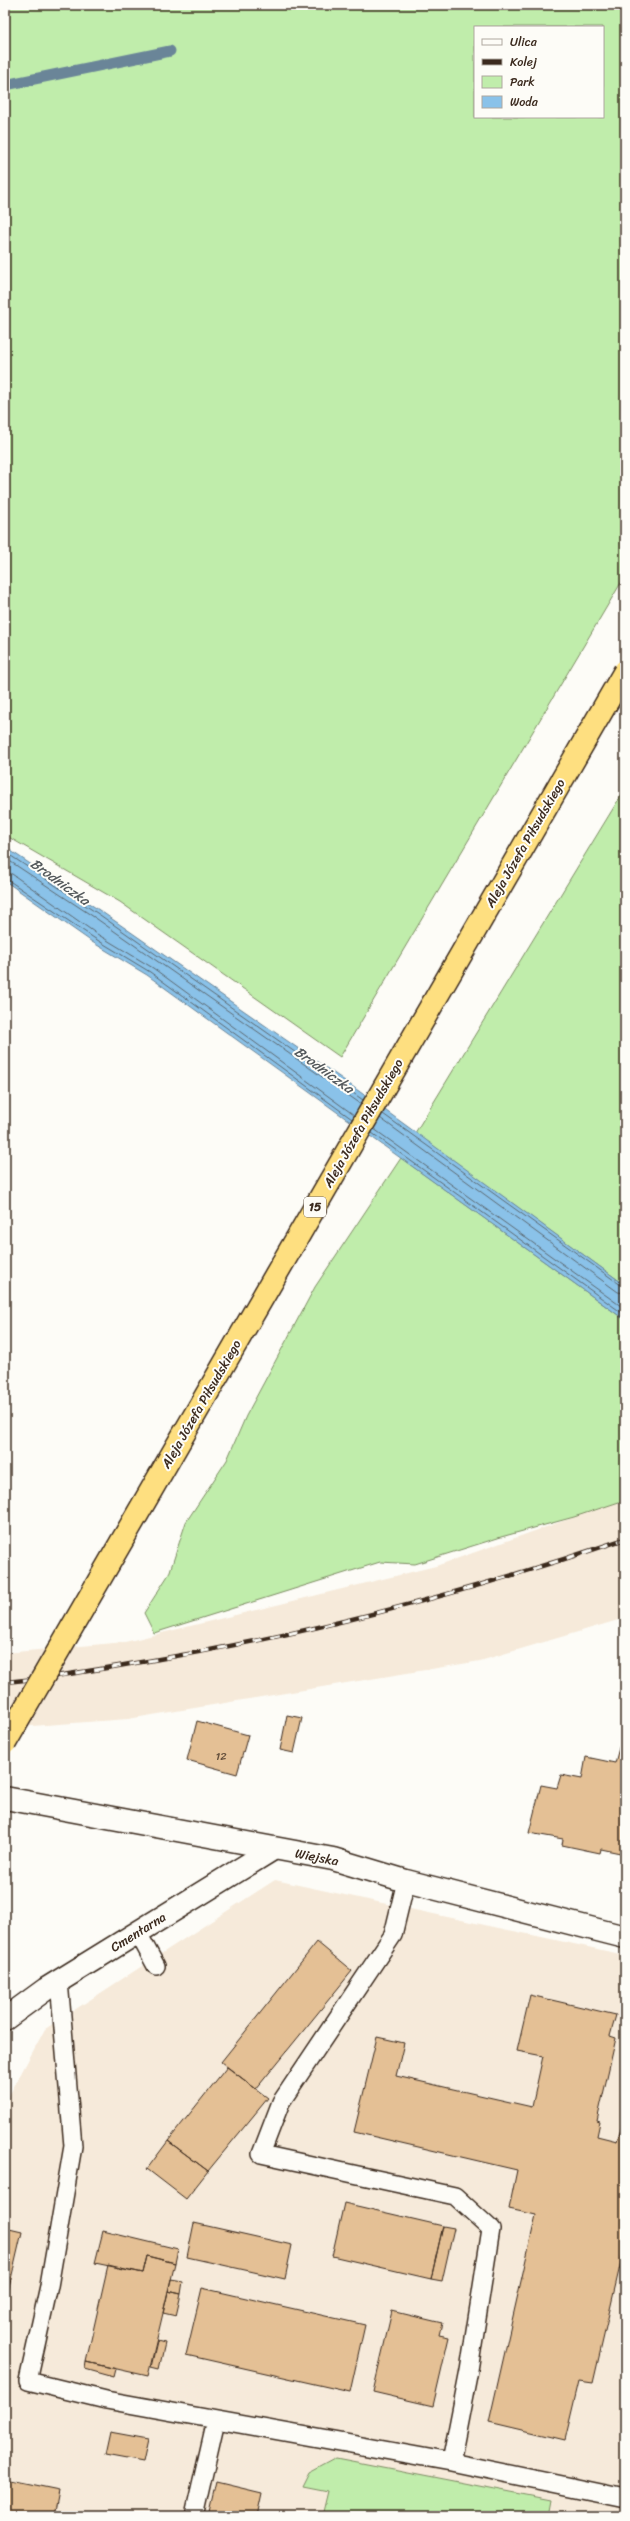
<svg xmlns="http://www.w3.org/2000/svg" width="630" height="2521" viewBox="0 0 630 2521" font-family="Sriracha,sans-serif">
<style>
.built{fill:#f6eada}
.green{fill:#c0edab;stroke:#7e8c64;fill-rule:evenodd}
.water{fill:#8ac2e9;stroke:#6a8598}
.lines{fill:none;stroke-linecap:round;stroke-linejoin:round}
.shore{stroke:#5b676f;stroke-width:1}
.stream{stroke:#6a8598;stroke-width:11}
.building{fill:#e4c095;stroke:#3b2a1e}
.service-casing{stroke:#3b2a1e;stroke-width:20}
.minor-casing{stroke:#3b2a1e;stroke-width:25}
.tertiary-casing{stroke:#3b2a1e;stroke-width:25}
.service{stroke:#fdfcf7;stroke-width:17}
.minor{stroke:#fdfcf7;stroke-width:22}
.tertiary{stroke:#fdfcf7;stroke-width:22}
.rail-casing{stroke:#3b2a1e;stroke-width:4.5}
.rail{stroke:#fdfcf7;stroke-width:3;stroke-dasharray:9;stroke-linecap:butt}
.primary-bridge-casing{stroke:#3b2a1e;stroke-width:25;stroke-linecap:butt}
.primary-bridge{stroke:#fedf80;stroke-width:22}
.labels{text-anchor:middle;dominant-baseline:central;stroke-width:4;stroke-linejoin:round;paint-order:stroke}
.number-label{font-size:11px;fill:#65503c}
.shield{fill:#fdfcf7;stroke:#75695f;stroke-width:1}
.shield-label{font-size:12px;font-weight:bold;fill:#3b2a1e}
.street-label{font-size:13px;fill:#3b2a1e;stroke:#fdfcf7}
.water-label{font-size:14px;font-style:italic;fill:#53585b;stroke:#fdfcf7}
</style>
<rect width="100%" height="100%" fill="#fdfcf7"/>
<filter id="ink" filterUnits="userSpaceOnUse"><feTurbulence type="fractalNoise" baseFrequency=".025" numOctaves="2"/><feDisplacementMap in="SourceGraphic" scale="8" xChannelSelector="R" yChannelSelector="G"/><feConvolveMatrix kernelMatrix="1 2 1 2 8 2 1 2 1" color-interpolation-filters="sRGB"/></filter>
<g filter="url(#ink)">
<path class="built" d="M625,1499V1618L480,1661L128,1719L5,1728V1653L125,1642L436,1566Z
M275,1880L625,1955V2516H5V2103L45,2029Z"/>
<path class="green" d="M5,5H625V576L340,1057L120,902L5,835ZM475,27H603V117H475Z
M625,789V1285L415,1133Z
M401,1158L625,1320V1500L574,1517L501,1537L415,1564L380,1562L154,1633L144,1613L169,1574L186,1522L227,1460L246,1416L315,1287Z
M336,2458L552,2500L549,2516H322L328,2491L303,2486L310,2472Z"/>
<path class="water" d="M5,847L102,912L345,1081L625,1285V1320L147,975L92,942L5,881Z"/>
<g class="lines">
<path class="shore" d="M5,852L100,915L363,1100
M5,858L97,919L361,1104
M5,873L12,874L97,934L153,968L354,1115
M5,878L94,938L150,972L352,1119
M383,1114L625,1288
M380,1118L618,1292L625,1293
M374,1129L625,1309
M372,1133L625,1315"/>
<path class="stream" d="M5,85L170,51"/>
</g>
<path class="building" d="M287,1715L302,1718L294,1753L280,1750Z
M197,1721L248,1735L237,1774L187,1760Z
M625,1742V1854L601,1849L600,1853L562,1845L563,1839L529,1833L541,1785L557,1788L561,1775L582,1779L586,1757L615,1763L620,1744Z
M317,1942L352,1971L256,2089L221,2062Z
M530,1995L616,2015L610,2036L616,2038L597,2121L600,2122L597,2136L617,2141L622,2126L625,2127V2254L623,2253L593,2383L579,2381L565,2440L489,2422L536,2215L509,2209L517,2170L354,2132L377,2037L404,2043L396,2076L532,2107L543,2056L517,2051Z
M227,2067L268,2098L208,2171L168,2141Z
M168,2141L208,2171L186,2199L147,2169Z
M344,2203L443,2226L431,2279L332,2256Z
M194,2223L292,2245L285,2279L187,2257Z
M443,2226L454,2228L442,2281L431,2279Z
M5,2228L22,2232L5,2305Z
M103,2231L178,2249L175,2263L147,2256L143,2273L95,2263Z
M147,2256L175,2263L148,2376L86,2362L108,2265L143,2273Z
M171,2279L183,2281L181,2294L168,2291Z
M202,2288L365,2325L350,2392L186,2355Z
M168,2291L181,2294L176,2316L163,2313Z
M392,2311L442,2323L439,2335L449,2337L433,2406L373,2392Z
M157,2341L165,2343L159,2369L151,2367Z
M86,2362L116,2369L114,2377L85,2369Z
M110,2432L148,2439L143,2462L105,2455Z
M5,2479L59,2490L54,2516H5Z
M216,2482L262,2493L257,2516H208Z"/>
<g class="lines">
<defs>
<path id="service" d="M406,1881L393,1935L281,2102L261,2154L455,2196L491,2229L469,2370L451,2462
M138,1933L156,1966
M59,1981L73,2146L49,2286L28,2381L106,2400L451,2462L625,2498
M194,2516L216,2420"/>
<path id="minor" d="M5,2019L46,1989L273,1849"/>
<path id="tertiary" d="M5,1798L333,1859L406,1881L625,1937"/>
</defs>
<use href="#service" class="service-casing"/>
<use href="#minor" class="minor-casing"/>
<use href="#tertiary" class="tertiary-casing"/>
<use href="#service" class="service"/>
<use href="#minor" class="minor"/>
<use href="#tertiary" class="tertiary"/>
<defs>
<path id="rail" d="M5,1682C53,1678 100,1669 148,1661C311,1634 469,1592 625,1539"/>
</defs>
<use href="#rail" class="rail-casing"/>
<use href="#rail" class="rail"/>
<defs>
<path id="primary-bridge" d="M5,1743L625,671"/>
</defs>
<use href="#primary-bridge" class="primary-bridge-casing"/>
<use href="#primary-bridge" class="primary-bridge"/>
</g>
</g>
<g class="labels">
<g class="number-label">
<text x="221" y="1756">12</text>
</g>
<rect class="shield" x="304" y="1197" width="22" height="20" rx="3"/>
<g class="shield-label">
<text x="315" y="1207">15</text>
</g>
<g class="street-label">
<text transform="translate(525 843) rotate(-60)">Aleja Józefa Piłsudskiego</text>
<text transform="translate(363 1123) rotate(-60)">Aleja Józefa Piłsudskiego</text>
<text transform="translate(201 1404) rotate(-60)">Aleja Józefa Piłsudskiego</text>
<text transform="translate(317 1857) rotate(11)">Wiejska</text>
<text transform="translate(138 1932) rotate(-32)">Cmentarna</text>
</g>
<g class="water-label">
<text transform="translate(60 882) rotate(36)">Brodniczka</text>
<text transform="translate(324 1070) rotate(36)">Brodniczka</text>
</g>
</g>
<rect width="630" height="2521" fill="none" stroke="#fdfcf7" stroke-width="20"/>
<rect x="10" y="10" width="610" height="2501" fill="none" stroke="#3b2a1e" stroke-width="1.5" filter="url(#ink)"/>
<rect x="474" y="26" width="130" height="92" fill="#fdfcf7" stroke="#afa8a0"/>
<rect x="482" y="39" width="20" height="6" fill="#fdfcf7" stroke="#afa8a0"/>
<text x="510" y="46" font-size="12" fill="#3b2a1e">Ulica</text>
<rect x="482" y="59" width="20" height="6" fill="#3b2a1e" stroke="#afa8a0"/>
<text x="510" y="66" font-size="12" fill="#3b2a1e">Kolej</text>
<rect x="482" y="76" width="20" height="12" fill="#c0edab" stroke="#afa8a0"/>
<text x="510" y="86" font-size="12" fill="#3b2a1e">Park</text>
<rect x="482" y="96" width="20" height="12" fill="#8ac2e9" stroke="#afa8a0"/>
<text x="510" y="106" font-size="12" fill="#3b2a1e">Woda</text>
</svg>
